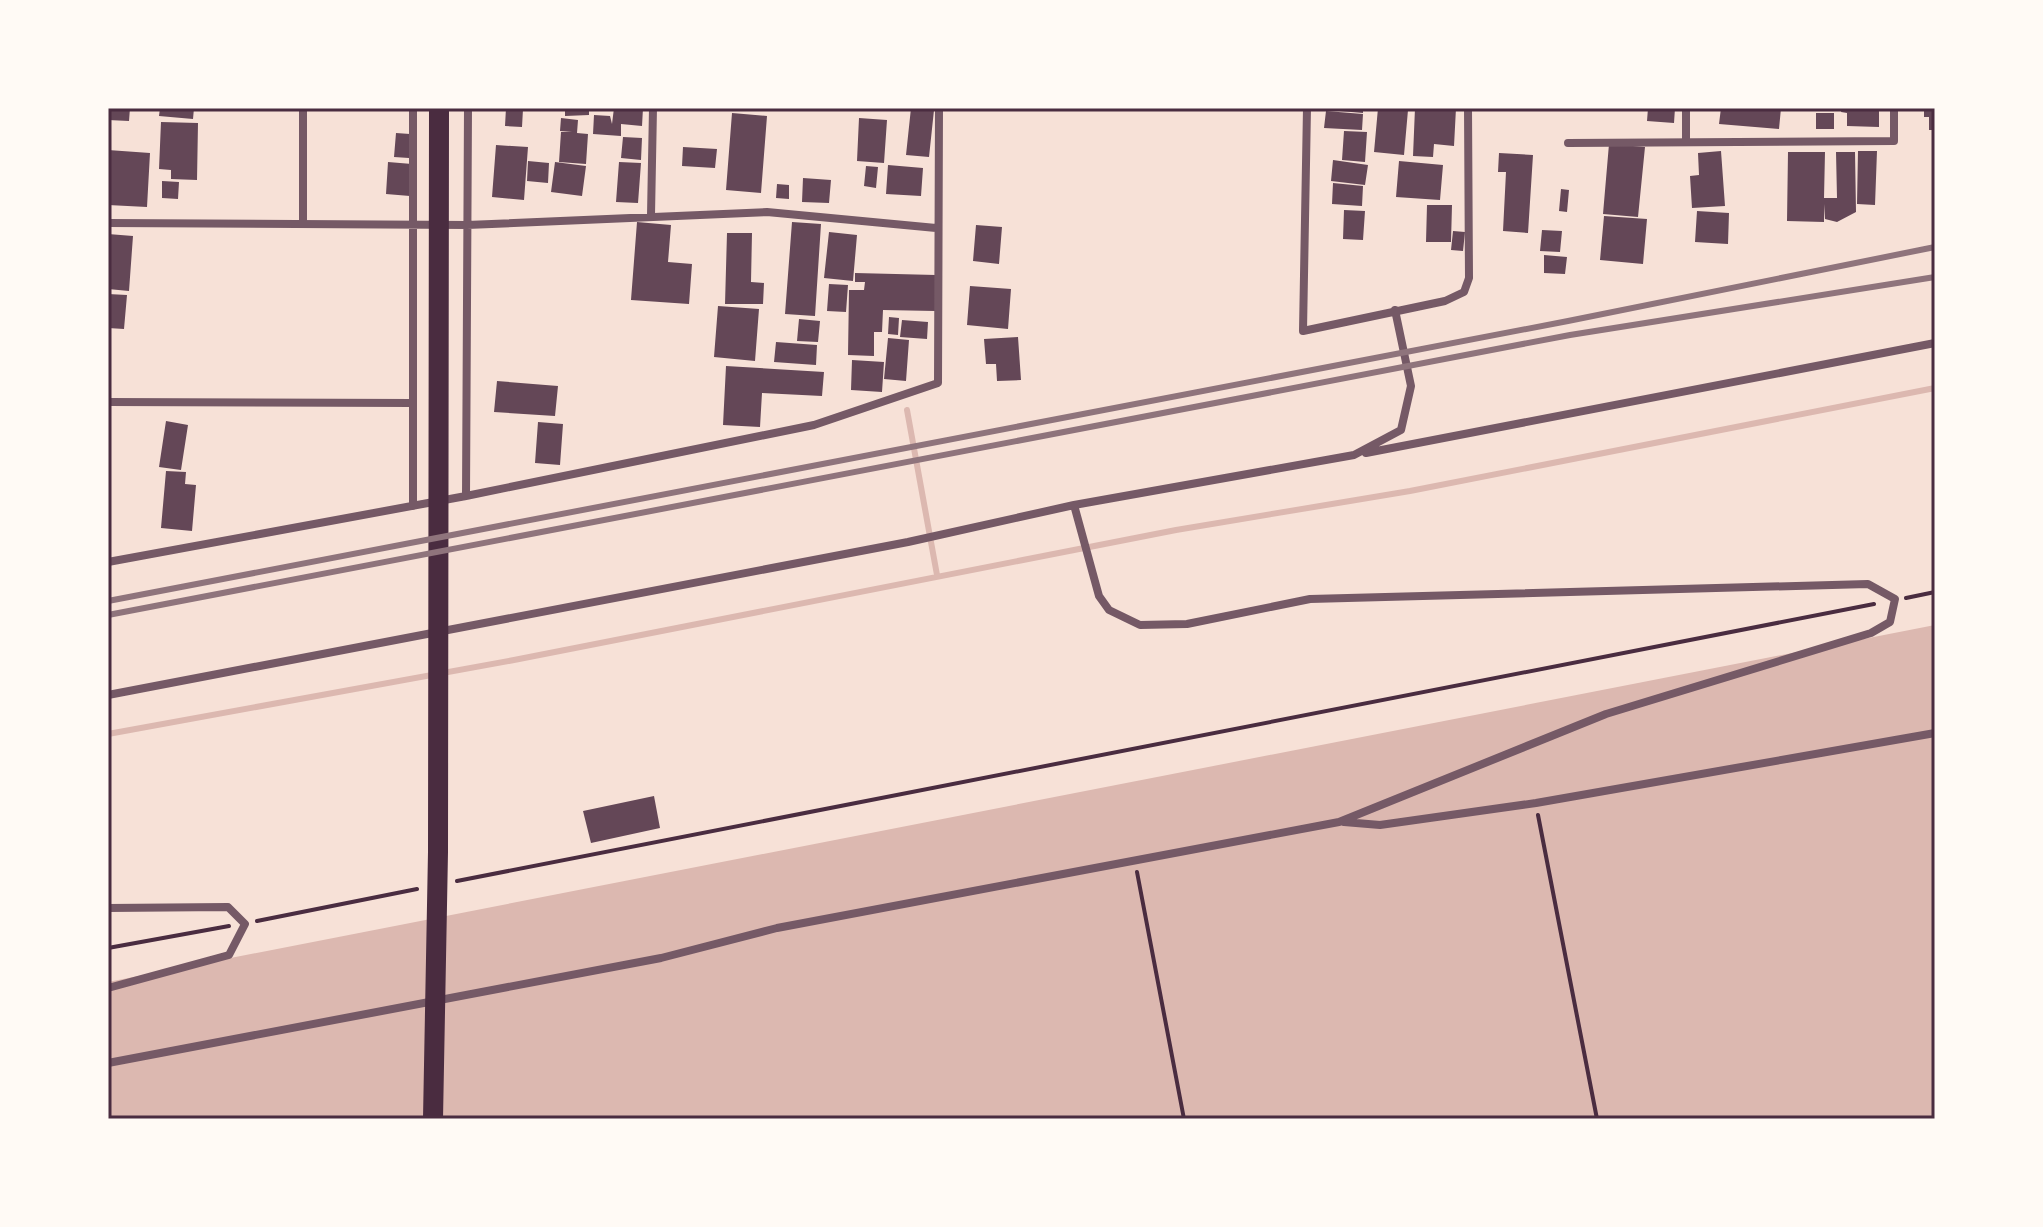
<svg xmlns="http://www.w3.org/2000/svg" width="2043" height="1227" viewBox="0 0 2043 1227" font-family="'Titillium Web',sans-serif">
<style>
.water{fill:#dcb8b0}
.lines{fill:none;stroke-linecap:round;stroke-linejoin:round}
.stream{stroke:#dcb8b0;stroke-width:6}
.building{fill:#644757}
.path{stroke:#4a2c40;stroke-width:4}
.minor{stroke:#755966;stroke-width:8}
.primary{stroke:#4a2c40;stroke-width:20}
.rail{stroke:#8f747c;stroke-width:6}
.neatline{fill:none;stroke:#4a2c40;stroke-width:3}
</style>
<rect width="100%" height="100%" fill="#f7e1d7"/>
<path class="water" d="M1935,625V1119H108V982Z"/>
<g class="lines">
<path class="stream" d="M907,410L937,575
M108,734L514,660L1176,530L1410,491L1935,388"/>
</g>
<path class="building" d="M108,108H130L129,121L108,120Z
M160,108H194L193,119L159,116Z
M506,108L523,109L522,127L505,126Z
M565,108H589V115L565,116Z
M614,108H643L642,126L621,124V136L593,134L594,115L610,116L612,124Z
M911,108L934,110L929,157L906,155Z
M1340,108H1363V113L1340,111Z
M1378,108L1408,110L1404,155L1374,152Z
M1415,108H1456L1454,146L1434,144L1433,157L1413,156Z
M1648,108H1675L1674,123L1647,121Z
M1721,108H1781L1779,129L1719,124Z
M1842,108H1879V127L1847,126V113L1841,112Z
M1924,108H1935V130H1929V117H1924Z
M1326,111L1363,114L1362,130L1324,128Z
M732,113L767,116L761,193L726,190Z
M1816,113H1834V129H1816Z
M561,118L578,120L577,133L588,134L586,164L559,162L561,132H572L560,131Z
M859,118L887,120L884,163L857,161Z
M161,122L198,123L197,180L171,179V170L159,169Z
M1344,131L1367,132L1365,162L1342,160Z
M396,133L410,134L409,158L394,157Z
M623,137L642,138L641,160L621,158Z
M1609,144L1645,147L1638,217L1603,214Z
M496,145L528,147L524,200L492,197Z
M683,147L717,149L715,168L682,166Z
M108,150L150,153L147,207L108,205Z
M1721,151L1725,206L1692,208L1690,176L1699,175L1698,153Z
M1858,151H1877L1875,205L1857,204Z
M1788,152H1825L1824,198H1837L1836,152H1855L1856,212L1837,222L1825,219L1824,204V222L1787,221Z
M1499,153L1533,155L1528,233L1503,231L1506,172H1498Z
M1333,160L1368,165L1365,185L1331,181Z
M528,161L549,163L548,183L527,181Z
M1399,161L1443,165L1440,200L1396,197Z
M388,162L412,164L410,196L386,194Z
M555,162L586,166L582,196L551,192Z
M619,162L641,163L638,203L616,202Z
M888,165L923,168L921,196L886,194Z
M866,166L878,167L876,188L864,186Z
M803,178L831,180L829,203L802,202Z
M162,181L179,182L178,199L162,198Z
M1333,183L1363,186L1362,206L1332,204Z
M777,184L789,185V199L776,198Z
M1561,189L1569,190L1567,212L1559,211Z
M1427,205H1452L1451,242H1426Z
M1344,210L1365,211L1363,240L1343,239Z
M1697,211L1729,213L1728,244L1695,242Z
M1604,216L1647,219L1643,264L1600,260Z
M637,222L671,225L668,262L692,264L689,304L631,300Z
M792,222L821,224L815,316L785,314Z
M976,225L1002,227L999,264L973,261Z
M1542,230L1562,231L1560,252L1540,251Z
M1453,231L1465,232L1463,251L1451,250Z
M829,232L857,235L853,281L824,278Z
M727,233H752L751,282L764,283L763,304H725Z
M108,234L133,236L129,291L108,289Z
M1544,255L1567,257L1565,274L1544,273Z
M855,273L936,275L935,311L883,310L882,332H874V356L848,355L849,290H864L865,282H855Z
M829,284L848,285L846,312L827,311Z
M970,286L1011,289L1008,329L967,325Z
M108,294L127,295L124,329L108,328Z
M718,306L759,309L755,361L714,357Z
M889,317L899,318L898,335L888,334Z
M799,319L820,321L818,342L797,341Z
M902,320L928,322L927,339L900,337Z
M1018,337L1021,380L997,381L996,364H986L984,339Z
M888,338L909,340L906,381L884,379Z
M776,342L817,345L816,365L774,362Z
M852,360L884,362L882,392L851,390Z
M726,366L824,372L822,396L762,393L760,427L723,425Z
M497,381L558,386L555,416L494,412Z
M166,421L188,425L181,470L159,467Z
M538,422L563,424L560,465L535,463Z
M166,471L186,472L185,484L196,485L192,531L161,528Z
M654,796L660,828L591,843L583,811Z"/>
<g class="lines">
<path class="path" d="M1906,598L1935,592
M1538,815L1597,1119
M1137,872L1184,1119
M457,881L1874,604
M257,921L417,889
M108,948L229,926"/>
<path class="minor" d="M1307,108L1303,331L1445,301L1464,292L1469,278L1468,108
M1686,142V108
M1568,143L1894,141V108
M651,215L653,108
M108,223L467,225L767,212L936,228
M303,224V108
M108,402L413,403
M1366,453L1935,343
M466,496L468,108
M413,506V108
M108,562L466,496L814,425L938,383L939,108
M108,695L908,542L1074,505
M1344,822L1380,825L1536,803L1935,733
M108,908L228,907L245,924L229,955L108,988
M108,1063L661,958L777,928L1339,822L1606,714L1871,633L1890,622L1895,599L1868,584L1310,599L1187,624L1140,625L1109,610L1099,596L1074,505L1354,455L1401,430L1411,386L1395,310"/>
<path class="primary" d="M433,1119L438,852L439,108"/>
<path class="rail" d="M108,601L1568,321L1935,247
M108,615L1570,335L1935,277"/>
</g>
<rect width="2043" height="1227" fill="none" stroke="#fffaf5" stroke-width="220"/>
<rect x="110" y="110" width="1823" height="1007" class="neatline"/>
</svg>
